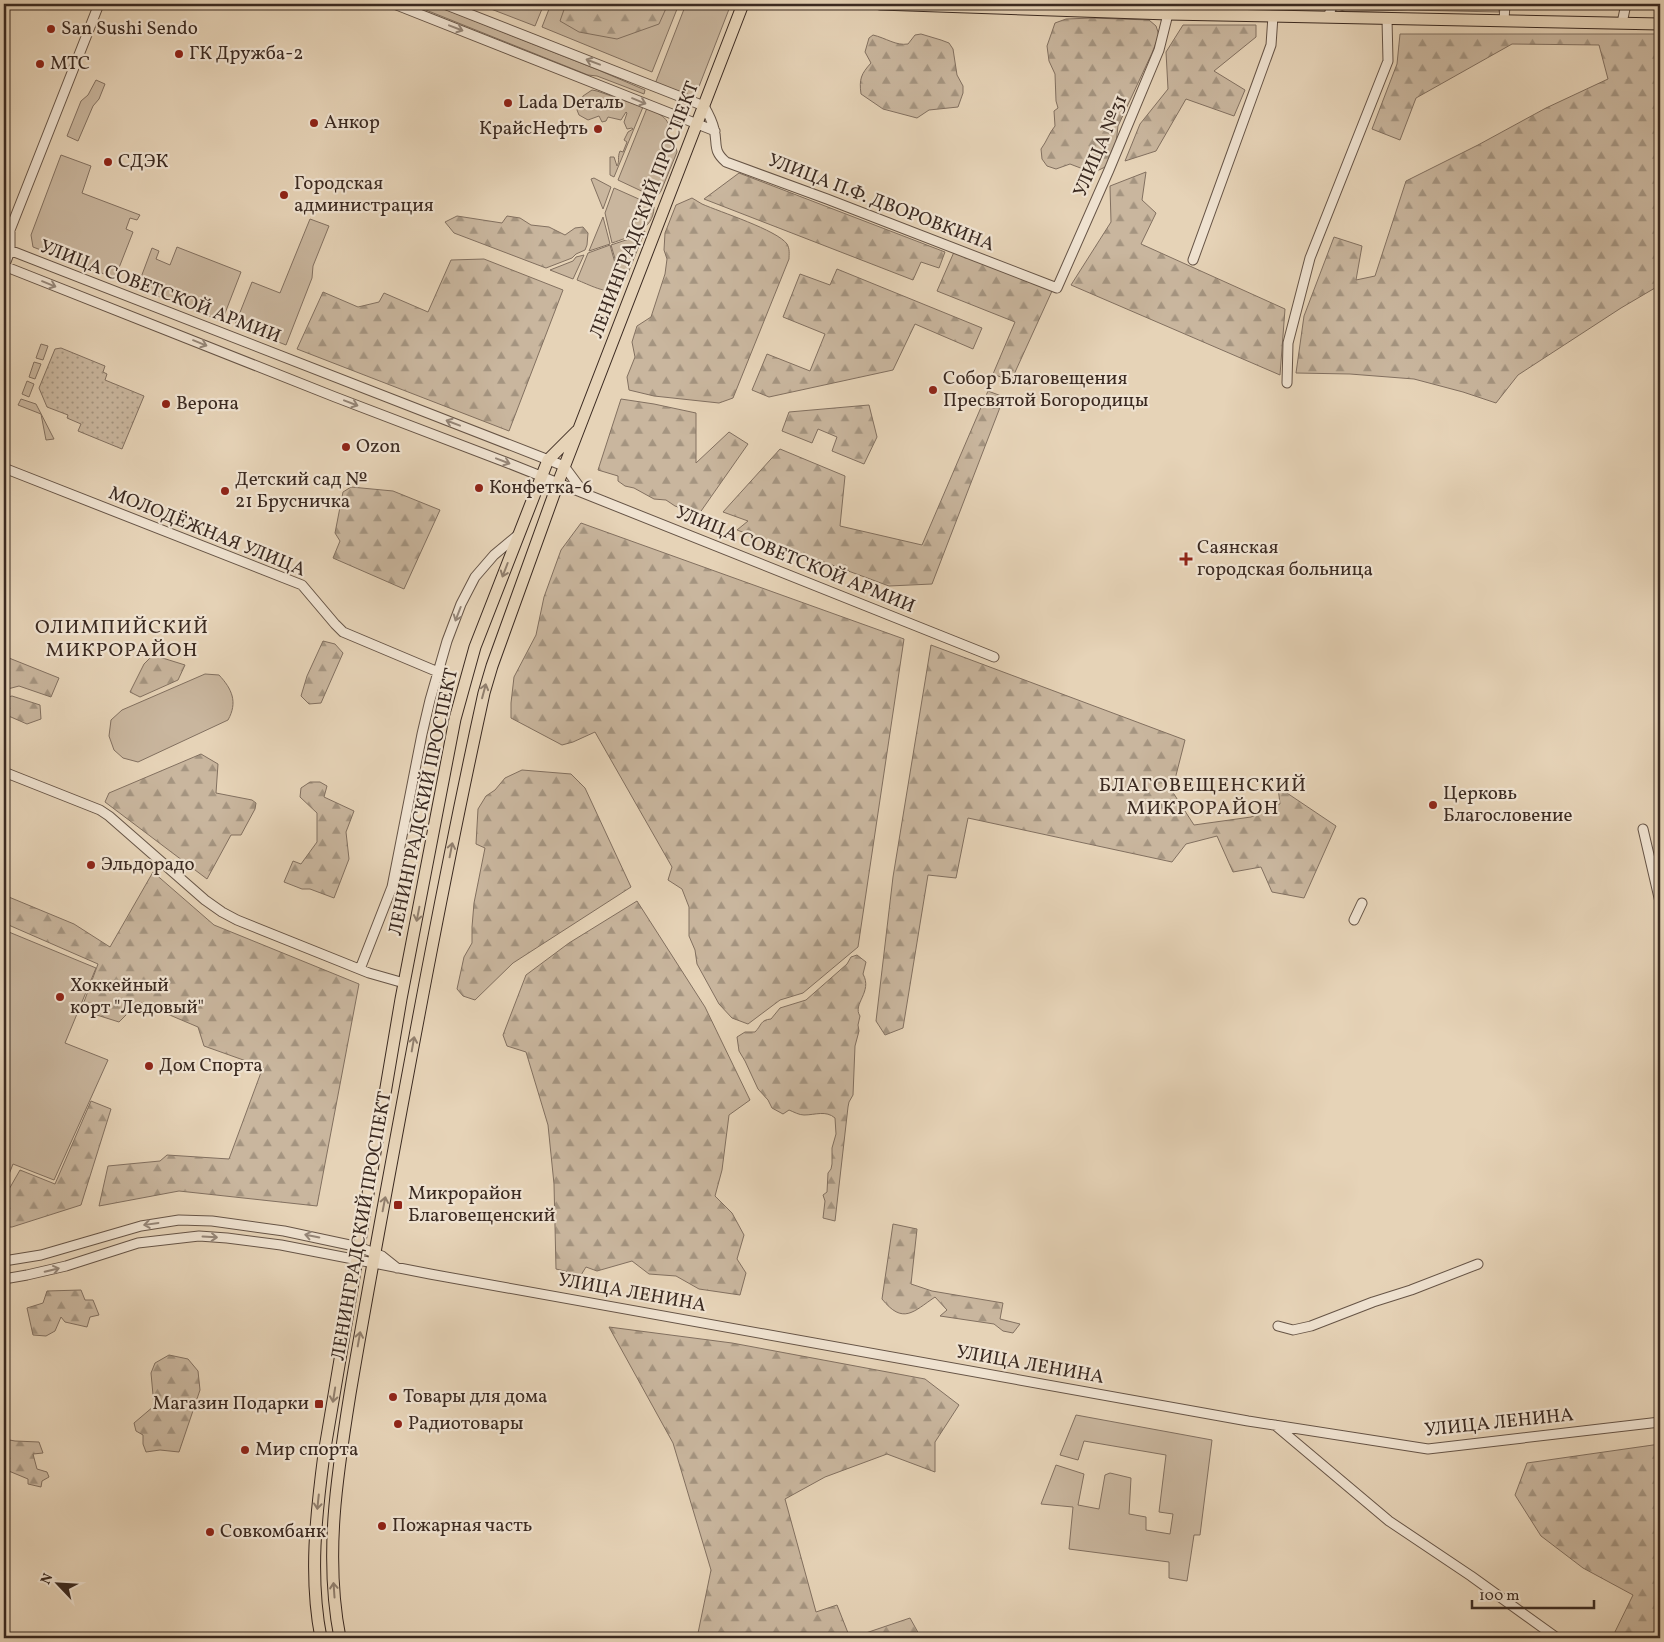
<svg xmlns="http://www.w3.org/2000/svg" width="1664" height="1642" viewBox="0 0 1664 1642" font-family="Vollkorn,serif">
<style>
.green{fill:#c9b69e;stroke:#827060}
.forest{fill:url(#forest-firs);stroke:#827060}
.park{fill:url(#park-dots);stroke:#827060}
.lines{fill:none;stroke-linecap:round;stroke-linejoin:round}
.minor-casing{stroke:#665446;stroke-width:11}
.major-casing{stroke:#3b2a21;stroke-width:13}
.minor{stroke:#efe2d0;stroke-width:9}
.major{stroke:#e6d3b7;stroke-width:11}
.oneway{stroke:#958678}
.oneway2{stroke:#907e6c}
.poi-dot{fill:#8f2418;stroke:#efe2d0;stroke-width:2}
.labels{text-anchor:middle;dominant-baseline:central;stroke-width:4.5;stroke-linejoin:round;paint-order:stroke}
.poi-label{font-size:19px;fill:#3b2a21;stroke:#efe2d0;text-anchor:start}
.street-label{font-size:19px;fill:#3b2a21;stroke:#efe2d0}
.neighbourhood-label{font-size:20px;letter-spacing:1px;fill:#3b2a21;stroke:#efe2d0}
</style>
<defs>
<pattern id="forest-firs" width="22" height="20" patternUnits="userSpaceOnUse" patternTransform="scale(1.25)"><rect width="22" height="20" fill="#c9b69e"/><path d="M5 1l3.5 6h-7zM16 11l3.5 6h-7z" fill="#a49480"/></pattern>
<pattern id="park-dots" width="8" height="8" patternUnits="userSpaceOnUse" patternTransform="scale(1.25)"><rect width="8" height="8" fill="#c9b69e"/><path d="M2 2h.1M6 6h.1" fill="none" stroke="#a49480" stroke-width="1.8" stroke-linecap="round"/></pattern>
</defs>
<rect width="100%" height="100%" fill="#e6d3b7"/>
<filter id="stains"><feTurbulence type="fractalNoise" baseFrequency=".004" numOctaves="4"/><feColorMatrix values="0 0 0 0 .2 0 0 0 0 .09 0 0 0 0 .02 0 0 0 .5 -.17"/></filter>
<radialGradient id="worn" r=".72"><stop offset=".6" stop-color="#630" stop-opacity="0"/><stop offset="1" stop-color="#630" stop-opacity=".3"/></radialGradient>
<path class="green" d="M411,4H432L596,69L645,90L644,94L597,76L588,75Z
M478,4H522L536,9L539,4H544L535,26Z
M551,4H679L652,72L542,27Z
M686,4H731L698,89L690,96L655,84Z
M96,80L105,84L99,99L93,106L78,141L67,136L81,101L88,95Z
M592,90L597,91L643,107L614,177L610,175V157H614L617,166C620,161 617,158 620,151L623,152L627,142L624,140L628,132L633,129L632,128L627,129L624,122L627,113L626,112L621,120L608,117L606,121L602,122L599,116L588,120L579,115L577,110L583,96Z
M647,108C664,116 674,120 666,141L676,147L677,152L661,191L658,195L652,196L618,180Z
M61,155L91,166L82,193L140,215L137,220L130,218L126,229L133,232L115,278L33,247L31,235Z
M594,178L611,187L603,209L591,179Z
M614,188L650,204L654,207C654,230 629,237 612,243L605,213Z
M603,217L610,244L589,251Z
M310,219L329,226L313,266L312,278L286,345L235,325L252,282L280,293Z
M645,231L624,283L619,286L618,269L611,245L629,239Z
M610,245L617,270V289C607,295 588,284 577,280L588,253Z
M177,247L241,272L222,321L137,288L152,248L159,251L156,259L170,265Z
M584,255L573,279L550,270L573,261L576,257Z
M41,344L48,346L43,360L36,358Z
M34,362L41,364L35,379L29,377Z
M27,381L34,384L29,397L22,394Z
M21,399L36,404L54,439L46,440L41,414L18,405Z
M205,674L219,675C232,689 238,702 228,720L138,762L123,758L114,750L109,736L111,720L122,710Z
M4,930L96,968L65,1043L108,1060L54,1180L13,1164L4,1187Z
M1076,1415L1212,1440L1200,1535H1194L1187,1581L1169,1578V1562L1069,1549L1073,1507L1041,1504L1056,1465L1084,1474L1078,1505L1099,1509L1105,1475L1110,1473L1131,1478L1129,1514L1146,1517V1530L1170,1534L1173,1514L1159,1512L1166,1455L1084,1441L1078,1460L1060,1455Z"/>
<path class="forest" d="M566,4H668L659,24L617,39L579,32L560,21Z
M1360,4H1499V12L1408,10L1338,12Z
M1092,18L1149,20L1156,26L1159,35L1152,53L1118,126L1116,143L1109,157L1107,166L1099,170L1091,172L1070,164L1056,169L1047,166L1042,159L1041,149C1047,141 1049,133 1055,126L1054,111L1058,108L1056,101L1055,74L1049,61L1047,46L1055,23L1066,19Z
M1183,25H1256V37L1214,71L1245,90L1234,116L1186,99L1156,151L1125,161L1140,124L1168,89L1166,52Z
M921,34L941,40L949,43L953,49L957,75L963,86V93L958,107L929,110L917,118L883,109L861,94C859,79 861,74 871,63L865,52L869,38L873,35C886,38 896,46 908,44L915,35Z
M1400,34H1660V285L1621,308L1518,375L1496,403L1463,392L1414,379L1350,374L1296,373L1304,316L1334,237L1362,246L1356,280L1375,276L1406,181L1478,145L1546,108L1608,79L1599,45L1512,44L1416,98L1400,140L1372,129L1397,64Z
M1146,172L1142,200L1156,213L1141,244L1285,309L1280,375L1071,285L1111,222L1110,186Z
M739,173L945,252L939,268L921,262L913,280L704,199Z
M692,198L702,204C720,212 777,230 787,244C790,249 789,254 789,259L733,398L719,403L654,396L629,390L627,377L635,357L632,342L637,326L651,317L665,274L667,259L664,250L665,233L676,205Z
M457,216L502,223L507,216L520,218L531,225L549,227L565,235L575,228L583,227L588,233L587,245L585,250L576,254L572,258L546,268L454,233L445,222Z
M954,252L1052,291L1011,381L993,374L1015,322L937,291Z
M484,259L563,290L509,431L297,349L323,292L358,307L379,302L384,293L428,312L451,260Z
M837,269L982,328L973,349L915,324L893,370L769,397L752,390L767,354L810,371L825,334L783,317L800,274L830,285Z
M988,391L1004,397L932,584L889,586L737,530L748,521L723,512L780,449L845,476L840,526L922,545Z
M621,399L654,404L696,413V463L729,432L748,444L699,514L675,506L666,500L654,499L634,488L625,486L618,481V476L598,470Z
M869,405L877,437L864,464L832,451L837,437L818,429L812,443L782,431L789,412Z
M351,487L393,491L440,510L404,589L333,558L340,541L335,533L343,492Z
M581,523L904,639L858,947L803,993L780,1000L748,1024L732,1018L719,1004L697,964L695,950L689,936V907L682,889L668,880L672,867L595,732L573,742L562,745L511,718V703L514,677L536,635L544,597L561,550Z
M323,641L335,644L343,653L321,703L309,704L301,696L307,676Z
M931,645L1185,740L1172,791L1194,825L1251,817L1280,804L1278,787L1336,826L1304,898L1272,892L1261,867L1233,872L1217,836L1186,844L1172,862L968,818L956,878L928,875L903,1028L885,1035L876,1021L893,877Z
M153,655L185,665L178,680L140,697L130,692L144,664Z
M4,656L59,678L51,697L19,686L4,690Z
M12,696L40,705L41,719L27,724L4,714V698Z
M201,754L218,764L216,793L252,800L256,803L255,809L241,835H231L207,879L105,802L109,793Z
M522,770L571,774L585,788L631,887L513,963L475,1000L463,996L457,989L464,957L472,943V927L474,903L485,848L476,844L478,809L486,796L495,790L505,778Z
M310,782H320L327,786L324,797L354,811L346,832L349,859L334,898L310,889H302L284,882L293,861L301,864L317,842V813L300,797L301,788Z
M153,872L214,925L359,984L317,1206L179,1191L99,1206L108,1166L160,1161L167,1155L229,1159L263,1067L204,1046L198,1027L139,1002L119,1022L81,1010L98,964L4,923V895L74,924L110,947Z
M637,901L705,1007L750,1100L729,1115L722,1170L715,1196L732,1213L744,1235L737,1259L746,1273L740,1295L699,1289L676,1276L649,1274L632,1261L597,1271L586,1267L581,1275L556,1269L554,1184L548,1125L526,1052L507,1046L503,1035L526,975L569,943Z
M857,955L866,962L863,974C873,992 852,1004 860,1016L858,1025L859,1031L855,1046L853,1095L849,1102L848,1107L835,1221L823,1218L825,1201L823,1195L827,1192L828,1173L831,1169L832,1164V1148L836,1134L835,1118C826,1110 815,1115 804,1115C799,1115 794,1112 789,1110L783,1114L772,1108L768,1100L758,1089L745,1061L739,1051L737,1037L745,1032H755C762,1025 760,1020 771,1019L780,1008L806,1000L847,964L851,957Z
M91,1101L111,1109L81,1205L12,1227H4V1198L20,1170L55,1184Z
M893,1224L917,1229L911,1284L932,1291L1003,1303L1000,1319L1020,1324L1013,1333L1003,1331L994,1324L940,1316L947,1310L935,1297C913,1312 903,1325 882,1299Z
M81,1290L85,1300H93L99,1315L90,1317L87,1327L65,1322L61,1317L55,1331L46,1336L33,1335L27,1308L43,1303L47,1291Z
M4,1299H9L8,1319L4,1327Z
M609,1327L732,1343L925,1379L959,1405L935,1442V1472L887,1454L825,1477L785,1499L816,1612L837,1605L850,1638H697L711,1570L673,1443Z
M169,1355L188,1359L198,1371L200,1390L179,1452L160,1450L146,1452L143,1444V1435L136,1431L134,1423L154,1406L151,1373L155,1363Z
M4,1439L15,1441L39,1442L43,1453L33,1454L37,1469L47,1472L49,1477L42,1481L41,1487L28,1484V1479L4,1469Z
M1660,1444V1638H1612L1633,1595L1583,1568L1541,1536L1515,1495L1527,1463Z
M910,1618L920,1636L917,1638H851Z"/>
<path class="park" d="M61,348L105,366L103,372L107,374L105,380L144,396L122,449L78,431L81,424L67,418L68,415L47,407L39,388L55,349Z"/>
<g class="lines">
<defs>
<path id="minor" d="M394,4L715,131
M444,4L704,106C708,113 712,120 714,129C718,144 712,150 726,162L827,199L1057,288L1109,170L1159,50L1168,14
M1213,15L1217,4
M1328,17L1333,4
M1504,21L1505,4
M1622,23L1626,4
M4,237L10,230L99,4
M4,248L564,466L584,493
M1193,260L1271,45L1273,16
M4,266L335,397L508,463L994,657
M4,267L10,251V230
M1287,383L1288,343L1310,258L1388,61L1387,19
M4,468L302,585L335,624L343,632L438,672
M4,772L100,810L109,816L205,900L222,912L237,920L369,973L404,983
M1643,829L1660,902
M1354,920L1362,903
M360,969L392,887L422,734L430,700L447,641L461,604L475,577L494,555L518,535
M4,1261L41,1255L141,1226L179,1220L212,1221L284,1231L359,1247L382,1256L397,1268
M4,1279L27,1275L66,1266L138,1243L199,1236L227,1238L281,1245L430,1274L1248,1421L1428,1449L1660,1422
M1278,1326L1293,1330L1311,1326L1373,1302L1411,1290L1478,1264
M1275,1425L1389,1521L1471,1576L1557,1638"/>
<path id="major" d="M880,4L1168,14L1660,24
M321,1638C309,1577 316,1515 324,1454L401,999L455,719L475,647L548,460L577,431
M340,1638C324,1557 337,1475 350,1394C360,1334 371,1274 382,1214C414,1040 446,866 484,693L492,666L558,483L743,4"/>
</defs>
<use href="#minor" class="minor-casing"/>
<use href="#major" class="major-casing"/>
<use href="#minor" class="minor"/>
<use href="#major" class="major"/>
</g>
<defs><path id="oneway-shaft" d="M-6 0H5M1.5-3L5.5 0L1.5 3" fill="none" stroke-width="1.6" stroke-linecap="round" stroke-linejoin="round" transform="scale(1.25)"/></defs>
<g class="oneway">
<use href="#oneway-shaft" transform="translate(456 28) rotate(21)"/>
<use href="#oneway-shaft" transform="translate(593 62) rotate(-159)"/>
<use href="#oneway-shaft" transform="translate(639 101) rotate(22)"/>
<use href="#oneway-shaft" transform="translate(49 284) rotate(22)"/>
<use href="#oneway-shaft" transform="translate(200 343) rotate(22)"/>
<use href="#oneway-shaft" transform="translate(351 403) rotate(21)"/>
<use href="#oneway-shaft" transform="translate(453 423) rotate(-159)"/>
<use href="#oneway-shaft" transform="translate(503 461) rotate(21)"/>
<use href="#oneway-shaft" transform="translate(458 614) rotate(111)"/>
<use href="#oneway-shaft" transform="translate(151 1224) rotate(172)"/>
<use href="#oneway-shaft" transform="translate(312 1236) rotate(-169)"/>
<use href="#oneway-shaft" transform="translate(210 1237) rotate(3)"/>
<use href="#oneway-shaft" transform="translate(52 1270) rotate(-13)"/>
</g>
<g class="oneway2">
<use href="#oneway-shaft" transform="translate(505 570) rotate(111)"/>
<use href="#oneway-shaft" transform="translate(484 691) rotate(-75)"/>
<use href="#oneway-shaft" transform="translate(451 850) rotate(-79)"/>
<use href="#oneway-shaft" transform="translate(418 914) rotate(101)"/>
<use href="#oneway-shaft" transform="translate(413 1044) rotate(-80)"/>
<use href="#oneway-shaft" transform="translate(384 1204) rotate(-79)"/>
<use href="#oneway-shaft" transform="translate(359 1339) rotate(-80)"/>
<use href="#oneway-shaft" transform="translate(334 1395) rotate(99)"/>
<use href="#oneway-shaft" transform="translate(318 1502) rotate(96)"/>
<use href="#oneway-shaft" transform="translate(334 1590) rotate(-94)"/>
</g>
<g class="poi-dot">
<circle cx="51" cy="29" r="5"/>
<circle cx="179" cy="54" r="5"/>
<circle cx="40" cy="64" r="5"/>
<circle cx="508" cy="103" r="5"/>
<circle cx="314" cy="123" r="5"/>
<circle cx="598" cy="129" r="5"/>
<circle cx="108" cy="162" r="5"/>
<circle cx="284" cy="195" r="5"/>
<circle cx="933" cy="390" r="5"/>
<circle cx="166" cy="404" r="5"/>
<circle cx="346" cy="447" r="5"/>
<circle cx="479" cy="488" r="5"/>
<circle cx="225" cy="491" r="5"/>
<path d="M1183.5 551.5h5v5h5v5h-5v5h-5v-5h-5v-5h5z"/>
<circle cx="1433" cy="805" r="5"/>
<circle cx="91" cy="865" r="5"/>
<circle cx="60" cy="997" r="5"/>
<circle cx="149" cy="1066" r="5"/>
<rect x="393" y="1200" width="10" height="10" rx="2.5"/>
<circle cx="393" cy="1397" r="5"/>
<rect x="314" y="1399" width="10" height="10" rx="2.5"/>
<circle cx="398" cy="1424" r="5"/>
<circle cx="245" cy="1450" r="5"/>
<circle cx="382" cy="1526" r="5"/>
<circle cx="210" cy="1532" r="5"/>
</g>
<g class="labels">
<g class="poi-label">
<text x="61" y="29">San Sushi Sendo</text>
<text x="189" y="54">ГК Дружба-2</text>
<text x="50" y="64">МТС</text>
<text x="518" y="103">Lada Dеталь</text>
<text x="324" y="123">Анкор</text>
<text x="588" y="129" text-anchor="end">КрайсНефть</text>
<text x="118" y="162">СДЭК</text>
<text x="294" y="184">Городская<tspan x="294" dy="22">администрация</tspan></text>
<text x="943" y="379">Собор Благовещения<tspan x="943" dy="22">Пресвятой Богородицы</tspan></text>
<text x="176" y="404">Верона</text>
<text x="356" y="447">Ozon</text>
<text x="235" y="480">Детский сад №<tspan x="235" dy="22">21 Брусничка</tspan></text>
<text x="489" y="488">Конфетка-6</text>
<text x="1197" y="548">Саянская<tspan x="1197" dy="22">городская больница</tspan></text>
<text x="1443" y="794">Церковь<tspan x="1443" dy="22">Благословение</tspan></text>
<text x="101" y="865">Эльдорадо</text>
<text x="70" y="986">Хоккейный<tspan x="70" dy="22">корт "Ледовый"</tspan></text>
<text x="159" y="1066">Дом Спорта</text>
<text x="408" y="1194">Микрорайон<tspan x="408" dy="22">Благовещенский</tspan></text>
<text x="403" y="1397">Товары для дома</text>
<text x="309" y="1404" text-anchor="end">Магазин Подарки</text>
<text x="408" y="1424">Радиотовары</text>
<text x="255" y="1450">Мир спорта</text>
<text x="392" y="1526">Пожарная часть</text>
<text x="220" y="1532">Совкомбанк</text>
</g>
<g class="street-label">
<text transform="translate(1101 146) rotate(-67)">УЛИЦА №31</text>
<text transform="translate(881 203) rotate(21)">УЛИЦА П.Ф. ДВОРОВКИНА</text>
<text transform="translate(645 210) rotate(-69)">ЛЕНИНГРАДСКИЙ ПРОСПЕКТ</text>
<text transform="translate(160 292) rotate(21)">УЛИЦА СОВЕТСКОЙ АРМИИ</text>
<text transform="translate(207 532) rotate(22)">МОЛОДЁЖНАЯ УЛИЦА</text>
<text transform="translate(795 560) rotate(22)">УЛИЦА СОВЕТСКОЙ АРМИИ</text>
<text transform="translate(424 802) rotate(-78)">ЛЕНИНГРАДСКИЙ ПРОСПЕКТ</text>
<text transform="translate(362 1226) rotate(-80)">ЛЕНИНГРАДСКИЙ ПРОСПЕКТ</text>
<text transform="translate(632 1293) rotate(10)">УЛИЦА ЛЕНИНА</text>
<text transform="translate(1030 1365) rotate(10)">УЛИЦА ЛЕНИНА</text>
<text transform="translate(1499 1423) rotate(-6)">УЛИЦА ЛЕНИНА</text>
</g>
<g class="neighbourhood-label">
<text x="122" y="628">ОЛИМПИЙСКИЙ<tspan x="122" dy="23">МИКРОРАЙОН</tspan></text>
<text x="1203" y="786">БЛАГОВЕЩЕНСКИЙ<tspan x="1203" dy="23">МИКРОРАЙОН</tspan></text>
</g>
</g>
<rect width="1664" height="1642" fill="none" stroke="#e6d3b7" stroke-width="20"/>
<rect x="5" y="5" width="1654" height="1632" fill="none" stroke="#3b2a21" stroke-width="2.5"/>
<rect x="10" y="10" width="1644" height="1622" fill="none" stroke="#3b2a21"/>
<g transform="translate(58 1584) rotate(295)" stroke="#efe2d0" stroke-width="4" paint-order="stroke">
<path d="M0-4L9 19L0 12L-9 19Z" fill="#3b2a21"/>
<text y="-8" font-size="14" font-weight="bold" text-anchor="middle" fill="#3b2a21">N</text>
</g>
<path d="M1472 1600v8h122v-8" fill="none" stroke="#3b2a21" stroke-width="2.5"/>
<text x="1479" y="1600" font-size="15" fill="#3b2a21" stroke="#efe2d0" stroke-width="4" paint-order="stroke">100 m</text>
<rect width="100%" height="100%" filter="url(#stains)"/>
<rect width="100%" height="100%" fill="url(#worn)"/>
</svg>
